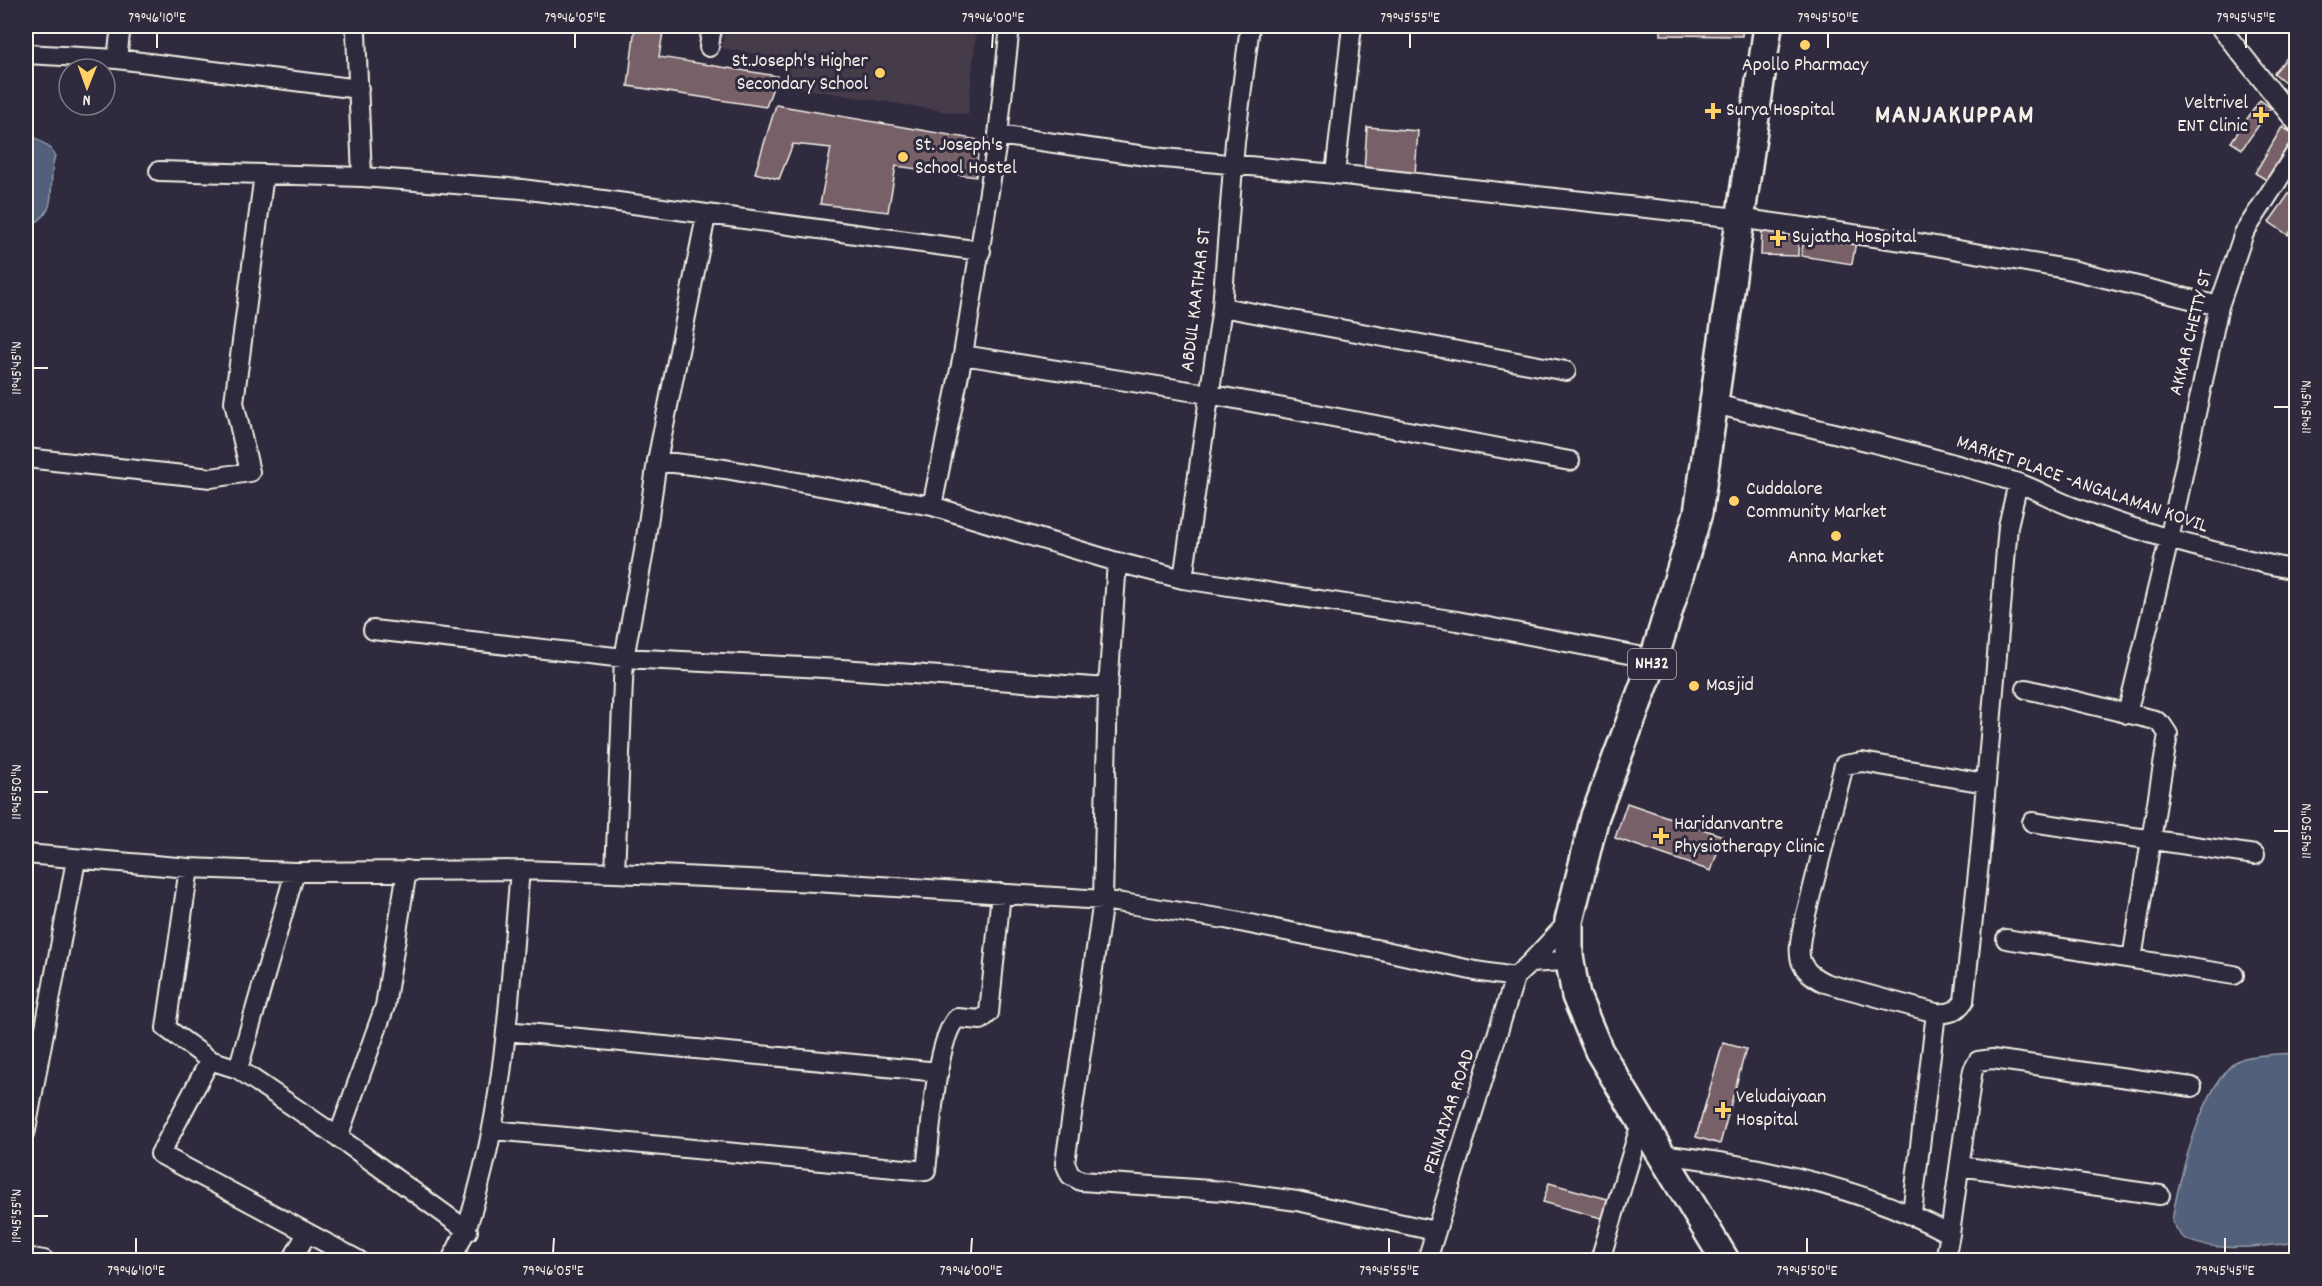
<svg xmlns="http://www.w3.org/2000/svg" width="2322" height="1286" viewBox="0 0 2322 1286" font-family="Dekko,sans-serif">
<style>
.built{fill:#453a4a}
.water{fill:#52617c;stroke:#939ba7;stroke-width:1.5}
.building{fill:#786069;stroke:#f4f1e8;stroke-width:1.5}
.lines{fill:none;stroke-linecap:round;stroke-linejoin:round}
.minor-casing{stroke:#f4f1e8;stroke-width:22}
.highway-casing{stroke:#f4f1e8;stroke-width:32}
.minor{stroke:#2f2a3d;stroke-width:18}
.highway{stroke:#2f2a3d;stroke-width:27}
.ticks{fill:none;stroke:#f4f1e8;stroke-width:2}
.poi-dot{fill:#ffd166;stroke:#2f2a3d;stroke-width:2}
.labels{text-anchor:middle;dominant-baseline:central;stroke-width:6;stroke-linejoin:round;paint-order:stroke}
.shield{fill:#2f2a3d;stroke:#b9b5b5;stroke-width:1.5}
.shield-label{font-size:18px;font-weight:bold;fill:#f4f1e8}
.poi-label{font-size:20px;fill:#f4f1e8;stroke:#2f2a3d;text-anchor:start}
.street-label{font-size:20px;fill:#f4f1e8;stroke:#2f2a3d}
.district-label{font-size:26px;font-weight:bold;letter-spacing:1.5px;fill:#f4f1e8;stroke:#2f2a3d}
.neatline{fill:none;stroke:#f4f1e8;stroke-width:2}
.ticks-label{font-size:15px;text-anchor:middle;fill:#f4f1e8}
</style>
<rect width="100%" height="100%" fill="#2f2a3d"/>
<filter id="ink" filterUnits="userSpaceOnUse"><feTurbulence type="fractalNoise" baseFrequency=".0167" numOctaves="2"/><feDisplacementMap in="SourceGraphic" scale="12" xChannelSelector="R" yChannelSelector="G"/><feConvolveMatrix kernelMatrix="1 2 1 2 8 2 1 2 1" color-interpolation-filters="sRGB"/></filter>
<g filter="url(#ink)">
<path class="built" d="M726,26H977L968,115L787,86L789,60L722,48Z"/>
<path class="water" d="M26,131L50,148L55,156C45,185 64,213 26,227Z
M2296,1053V1242C2267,1246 2208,1254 2183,1237C2179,1234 2175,1226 2172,1222C2177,1183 2203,1083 2237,1061C2248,1054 2282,1054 2296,1053Z"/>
<path class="building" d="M635,26H664L659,57L777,76L766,107L628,86Z
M1661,26H1743L1742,36L1661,35Z
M2296,47V87L2294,90L2274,73Z
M2260,100L2271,108L2242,149L2231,142Z
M776,105L979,140L976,177L896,166L888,212L820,204L831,148L793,144L779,179L755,173Z
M1367,127L1418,131L1415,174L1364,170Z
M2282,127L2296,135L2268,181L2255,173Z
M2296,184V224L2288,235L2269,222Z
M1762,228H1799L1798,256L1761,255Z
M1805,233L1856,241L1852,264L1801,256Z
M1627,803L1723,836L1711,871L1615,838Z
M1723,1043L1746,1049L1720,1144L1696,1137Z
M1549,1183L1611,1200L1605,1219L1543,1202Z"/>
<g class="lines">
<defs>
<path id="minor" d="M354,26L356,33L362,177L522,189L981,251
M1010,26L998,135L1153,157L1335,174L1738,218L1924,244L2072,270L2219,306
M2219,26L2296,122
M709,47L712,26
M26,54L117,59L359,89
M117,59L121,26
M159,171L362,177
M1335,174L1352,26
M1222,307L1566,371
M963,355L1208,394L1570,461
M1715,404C1815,429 1916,451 2015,482C2035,488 2053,500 2073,507C2146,534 2220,555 2296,570
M26,458L211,478L250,472L234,402L264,174
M657,461L725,469L932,506L1117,562L1183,579L1457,621L1654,659
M932,506L963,355L998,135
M1117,562L1108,688L1103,900L1065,1163L1070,1175L1081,1181L1224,1191L1297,1201L1435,1231
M1183,579L1222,307L1235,142L1250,26
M373,630L624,658L842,669L1108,688
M2026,689L2155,720L2162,725L2168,734L2132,959
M2127,714L2169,540L2219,306L2244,233L2296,152
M2032,822L2255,855
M26,854L189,868L295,872L520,870L615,873L815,882L1103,900L1225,919L1381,950L1475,971L1515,977
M189,868L166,1028L210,1060L160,1154L358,1260
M407,870L385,1006L338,1137L468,1231
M615,873L624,658L644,551L657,461L706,216
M2006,939L2234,975
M1530,963L1569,921
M1515,977L1530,963L1563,961L1570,963
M1936,1013L1825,983C1796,969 1797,956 1803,926L1844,765L1862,762L1985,783
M506,1031L939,1072
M210,1060L238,1069L338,1137
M238,1069L295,872
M26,1130L76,860
M493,1130L926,1171C930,1138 936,1038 957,1018L981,1020L989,1013L1001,893
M1660,1154C1758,1165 1863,1187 1950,1234L1945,1260
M1960,1166L2160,1195
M1912,1213L1936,1013C1950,1014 1956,1012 1964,1001L1980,854L2008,526L2018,483
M1950,1234L1971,1081L1973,1070L1978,1061L1992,1059L2192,1087
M26,1257L44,1260
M292,1260L307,1233
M451,1260C469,1229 474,1205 483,1170C507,1073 511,970 520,870
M1427,1260L1515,977
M1600,1260L1641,1123"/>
<path id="highway" d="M1725,1260L1599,1051L1576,996L1569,956V921L1595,816L1654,659L1698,513L1768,26"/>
</defs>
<use href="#minor" class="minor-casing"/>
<use href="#highway" class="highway-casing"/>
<use href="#minor" class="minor"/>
<use href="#highway" class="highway"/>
</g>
</g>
<path class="ticks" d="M157,48V33M575,48V33M992,48L993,33M1410,48V33M1828,48V33M2246,48V33M33,368H48M2274,407H2289M33,792H48M2274,831H2289M33,1216H48M136,1253V1238M553,1253L554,1238M971,1253L972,1238M1389,1253V1238M1807,1253V1238M2225,1253V1238"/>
<g class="poi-dot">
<circle cx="1805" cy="45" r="6"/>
<circle cx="880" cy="73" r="6"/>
<path d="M1710 102h6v6h6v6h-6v6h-6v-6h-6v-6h6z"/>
<path d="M2258 106h6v6h6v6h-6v6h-6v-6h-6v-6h6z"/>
<circle cx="903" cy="157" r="6"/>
<path d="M1775 229h6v6h6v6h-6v6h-6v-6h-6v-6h6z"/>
<circle cx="1734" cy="501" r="6"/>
<circle cx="1836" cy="536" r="6"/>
<circle cx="1694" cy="686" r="6"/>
<path d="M1658 827h6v6h6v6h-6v6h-6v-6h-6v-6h6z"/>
<path d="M1720 1101h6v6h6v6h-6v6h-6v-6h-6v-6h6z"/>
</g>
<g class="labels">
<rect class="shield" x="1628" y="649" width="48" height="30" rx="4.5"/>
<g class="shield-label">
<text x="1652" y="664">NH32</text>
</g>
<g class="poi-label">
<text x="868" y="62" text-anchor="end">St.Joseph's Higher<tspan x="868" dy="23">Secondary School</tspan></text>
<text x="1805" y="66" text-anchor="middle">Apollo Pharmacy</text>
<text x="2248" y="104" text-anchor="end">Veltrivel<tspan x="2248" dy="23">ENT Clinic</tspan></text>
<text x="1726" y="111">Surya Hospital</text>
<text x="915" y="146">St. Joseph's<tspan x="915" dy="23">School Hostel</tspan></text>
<text x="1792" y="238">Sujatha Hospital</text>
<text x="1746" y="490">Cuddalore<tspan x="1746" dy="23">Community Market</tspan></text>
<text x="1836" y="558" text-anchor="middle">Anna Market</text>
<text x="1706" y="686">Masjid</text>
<text x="1674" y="825">Haridanvantre<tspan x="1674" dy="23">Physiotherapy Clinic</tspan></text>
<text x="1736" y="1098">Veludaiyaan<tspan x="1736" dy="23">Hospital</tspan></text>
</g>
<g class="street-label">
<text transform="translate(1197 300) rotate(-83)">ABDUL KAATHAR ST</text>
<text transform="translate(2192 333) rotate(-76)">AKKAR CHETTY ST</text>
<text transform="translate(2082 485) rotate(19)">MARKET PLACE -ANGALAMAN KOVIL</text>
<text transform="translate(1450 1112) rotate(-72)">PENNAIYAR ROAD</text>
</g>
<g class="district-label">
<text x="1955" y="116">MANJAKUPPAM</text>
</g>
</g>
<rect width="2322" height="1286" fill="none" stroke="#2f2a3d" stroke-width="66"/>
<g transform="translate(87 87) rotate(181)"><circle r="28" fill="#2f2a3d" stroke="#7e7a81" stroke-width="1.5"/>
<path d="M0-4.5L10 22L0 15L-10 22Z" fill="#ffd166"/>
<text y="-9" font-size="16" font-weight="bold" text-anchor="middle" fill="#f4f1e8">N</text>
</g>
<rect x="33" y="33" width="2256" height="1220" class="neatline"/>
<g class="ticks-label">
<text x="157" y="22">79°46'10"E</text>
<text x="575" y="22">79°46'05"E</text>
<text x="993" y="22">79°46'00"E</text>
<text x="1410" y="22">79°45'55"E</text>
<text x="1828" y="22">79°45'50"E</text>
<text x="2246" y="22">79°45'45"E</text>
<text transform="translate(16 368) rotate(-90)" y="5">11°45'45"N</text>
<text transform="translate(2306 407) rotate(-90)" y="5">11°45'45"N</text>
<text transform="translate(16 792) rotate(-90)" y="5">11°45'50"N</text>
<text transform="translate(2306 831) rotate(-90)" y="5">11°45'50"N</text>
<text transform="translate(16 1216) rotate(-90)" y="5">11°45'55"N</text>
<text x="136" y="1275">79°46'10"E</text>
<text x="553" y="1275">79°46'05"E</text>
<text x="971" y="1275">79°46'00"E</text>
<text x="1389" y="1275">79°45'55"E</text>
<text x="1807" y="1275">79°45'50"E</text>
<text x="2225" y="1275">79°45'45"E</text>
</g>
</svg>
